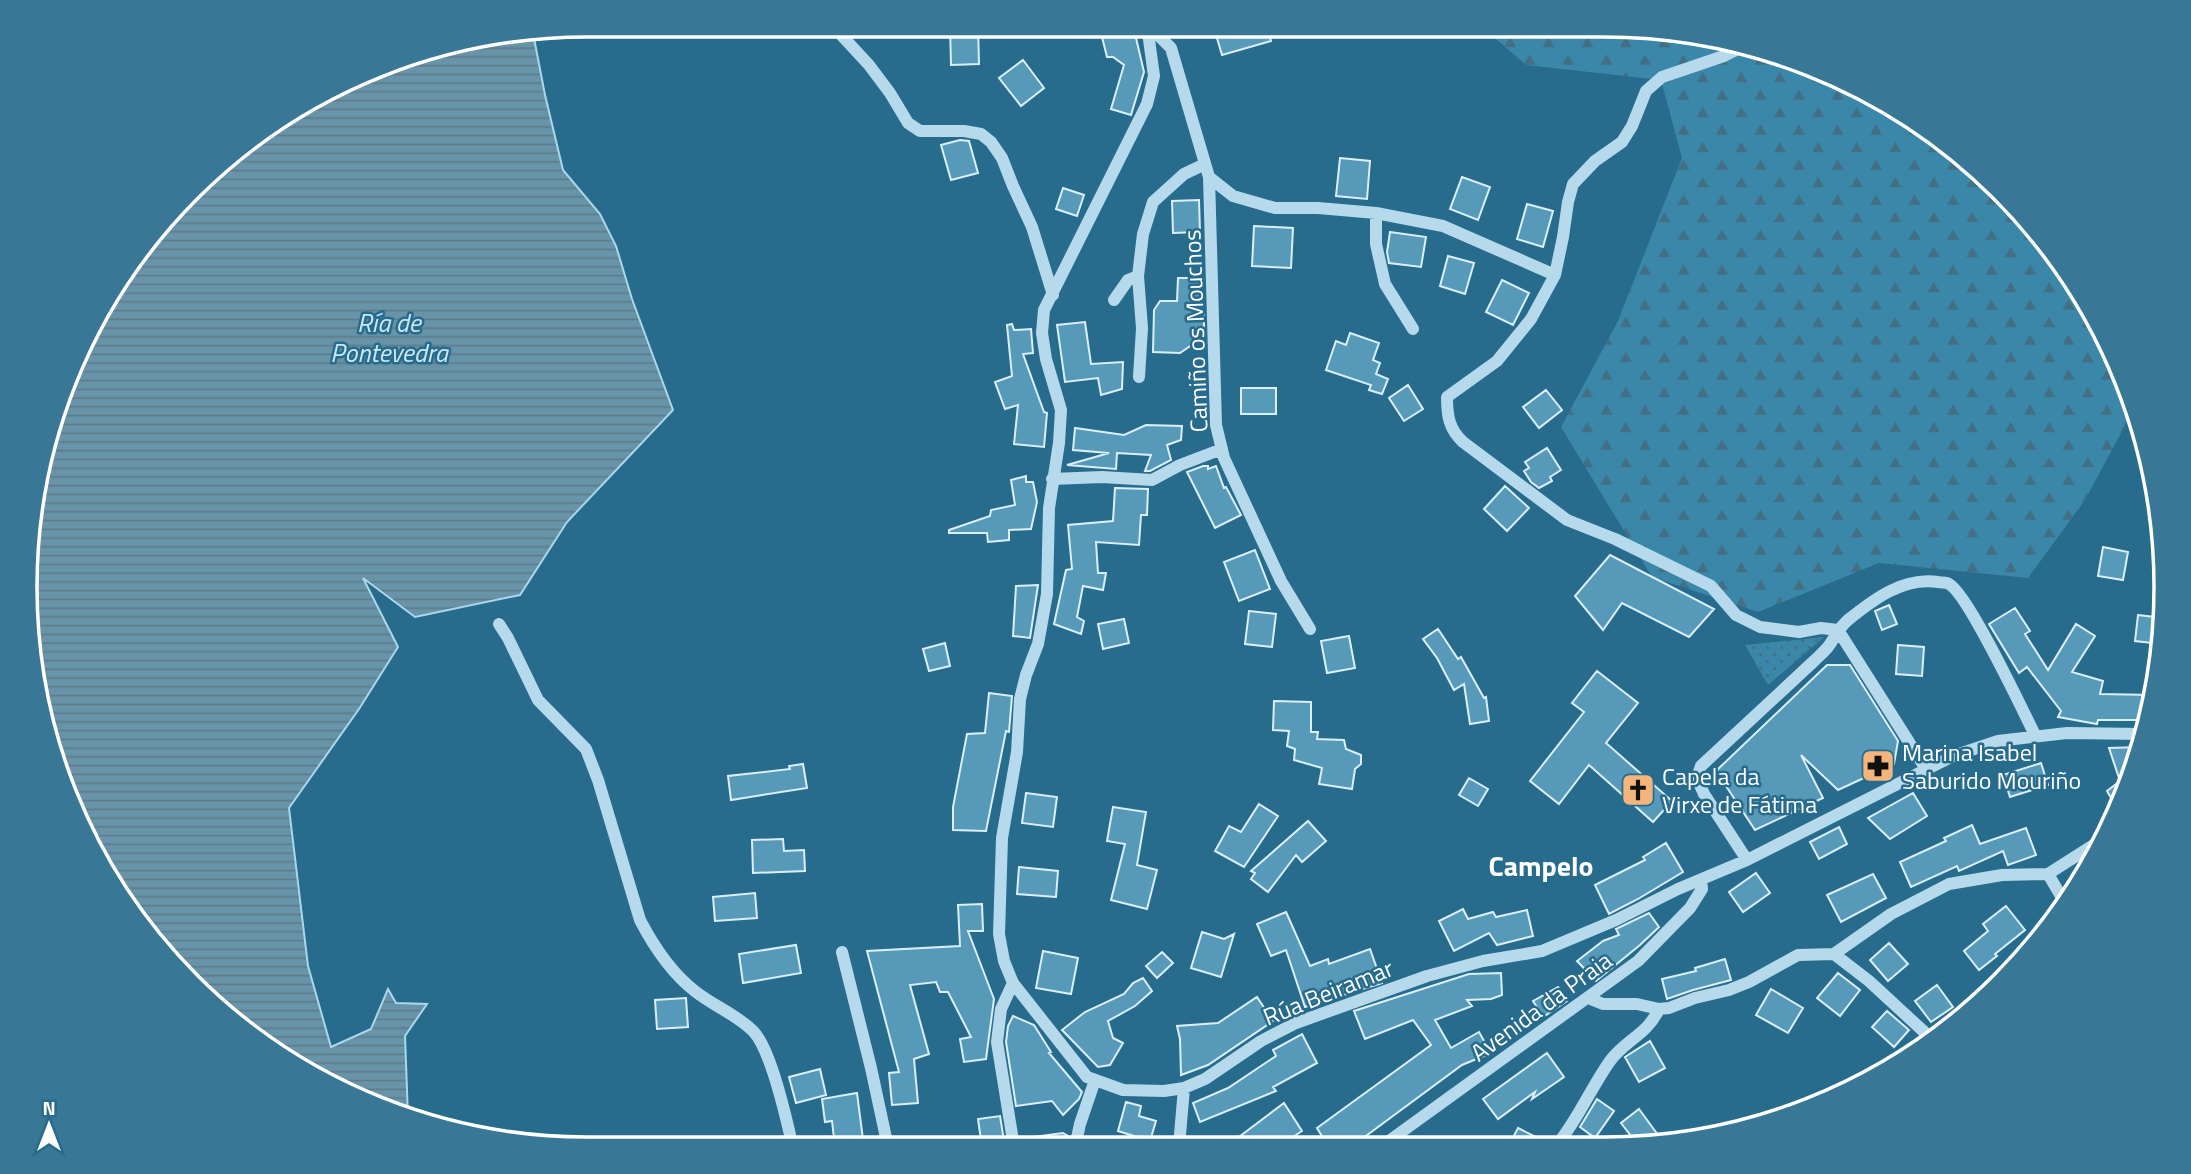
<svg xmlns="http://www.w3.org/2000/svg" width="2191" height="1174" viewBox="0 0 2191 1174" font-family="'Titillium Web',sans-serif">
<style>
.grass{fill:url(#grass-dots)}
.forest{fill:url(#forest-firs)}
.water{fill:url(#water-rules);stroke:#abd7eb;stroke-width:2}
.building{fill:#5799b8;stroke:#dbeff8;stroke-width:2}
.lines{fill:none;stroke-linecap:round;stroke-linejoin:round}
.minor{stroke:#b6daeb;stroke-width:12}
.labels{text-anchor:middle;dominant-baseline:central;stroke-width:5;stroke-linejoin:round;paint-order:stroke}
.street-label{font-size:24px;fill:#fff;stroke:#276b8d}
.poi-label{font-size:24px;fill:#fff;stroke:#276b8d;text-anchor:start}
.water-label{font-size:26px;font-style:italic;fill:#cbe7f4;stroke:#276b8d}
.quarter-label{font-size:28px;font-weight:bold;fill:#fff;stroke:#276b8d}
.rim{fill:none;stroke:#fff;stroke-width:3.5}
</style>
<defs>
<pattern id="grass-dots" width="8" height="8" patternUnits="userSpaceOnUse" patternTransform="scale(1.75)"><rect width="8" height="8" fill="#3b87aa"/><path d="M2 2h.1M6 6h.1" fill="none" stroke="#426f84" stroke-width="1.8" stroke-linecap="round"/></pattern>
<pattern id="forest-firs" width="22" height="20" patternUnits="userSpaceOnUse" patternTransform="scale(1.75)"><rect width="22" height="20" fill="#3b87aa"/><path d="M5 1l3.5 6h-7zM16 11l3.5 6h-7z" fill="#426f84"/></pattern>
<pattern id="water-rules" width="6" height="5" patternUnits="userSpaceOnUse" patternTransform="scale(1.75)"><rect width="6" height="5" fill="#6894aa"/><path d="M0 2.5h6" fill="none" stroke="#5e7b89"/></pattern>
</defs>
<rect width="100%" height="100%" fill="#276b8d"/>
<path class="grass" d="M1824,637L1768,685L1745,645Z"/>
<path class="forest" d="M1481,26H1640L1750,44L1885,100L1975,164L2050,244L2108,338L2135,407L2085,500L2028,578L1879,563L1758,612L1652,577L1561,427L1618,321L1682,158L1661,80L1526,65Z"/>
<path class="water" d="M533,33L545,95L563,170L600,214L616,246L632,299L673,410L567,522L520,595L415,617L363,578L398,647L359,709L289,808L308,966L331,1047L371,1029L388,989L396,1003L427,1004L405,1036L408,1117L306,1074L164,958L67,803L26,624L44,442L119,275L244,141L406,54Z"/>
<path class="building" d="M950,25H978L979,64L951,65Z
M1099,25H1133L1144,72L1131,115L1111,109L1124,65L1113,57H1107Z
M1224,25H1267L1271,41L1222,55L1214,28Z
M1023,60L1044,88L1021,106L999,78Z
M960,140L969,141L978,173L951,180L941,145Z
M1340,158L1370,161L1367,199L1336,196Z
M1462,177L1490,187L1478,220L1450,209Z
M1063,188L1084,195L1077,216L1056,209Z
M1199,200L1200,232L1173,233L1172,201Z
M1527,204L1553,211L1543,247L1517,239Z
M1254,226L1293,228L1291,268L1252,266Z
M1390,232L1426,237L1421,267L1389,263L1387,252Z
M1448,256L1474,263L1465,294L1440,286Z
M1178,278H1201L1199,310L1204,311V327L1193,329L1196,342L1180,353L1153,352L1154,310L1160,301H1177Z
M1502,280L1529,293L1513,325L1486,312Z
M1085,322L1091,364L1123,362L1122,389L1101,395L1098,378L1065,382L1057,325Z
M1012,324L1014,330L1031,329L1033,353L1023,354L1044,412L1047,413L1044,447L1014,444L1018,405L1005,409L995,382L1012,376L1007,325Z
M1350,333L1379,343L1373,360L1380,363L1376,374L1388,379L1382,394L1369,390L1371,385L1326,370L1336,341L1346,345Z
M1408,385L1423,409L1404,421L1389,398Z
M1241,388H1276V414H1241Z
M1546,390L1562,410L1539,428L1523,407Z
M1146,425L1182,426L1181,440L1167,445L1171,460L1150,471H1145L1151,455L1117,453L1116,469L1067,465L1109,453L1073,450L1075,428L1124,435Z
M1547,448L1561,470L1550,477L1552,481L1539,488L1531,482L1524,471L1529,468L1525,462Z
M1203,466H1208V469L1216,466L1224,488L1226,487L1241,515L1215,528L1187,472Z
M1026,476V482H1033L1037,502L1031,529L1009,530V540L988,542L987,533H949V530L990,516L991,510L1015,505L1011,480Z
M1505,486L1529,508L1507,531L1484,509Z
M1115,488L1148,489L1147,515H1141L1139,545L1096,542L1098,573H1106L1103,590L1083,586L1077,617L1084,621L1081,634L1054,624L1066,570L1072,569L1068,525L1113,521Z
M2103,547L2128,552L2123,580L2098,576Z
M1255,550L1270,589L1239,601L1224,562Z
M1610,555L1714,609L1689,637L1622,603L1603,630L1575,596Z
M1038,585L1030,638L1013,636L1016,586Z
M1889,605L1897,624L1882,630L1875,611Z
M2015,608L2030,631L2025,634L2048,670L2076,624L2095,636L2072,672L2103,681L2100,694L2154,695L2148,720H2098L2097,724L2058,717L2061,711L2027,667L2019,673L1989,624Z
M1249,611L1276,614L1272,647L1245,644Z
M2138,615L2163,618L2161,644L2135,641Z
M1124,619L1129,643L1103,649L1098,624Z
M1438,629L1458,659L1461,657L1484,698L1486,697L1489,721L1470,724L1464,684L1454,690L1437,658L1423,639Z
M1349,636L1355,668L1327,673L1321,641Z
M945,643L950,666L929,671L923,649Z
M1898,645L1924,647L1922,676L1896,674Z
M1827,665H1850L1898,741L1894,764L1838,790L1801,755L1823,798L1755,830L1716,771Z
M1597,671L1638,703L1606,743L1672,801L1653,822L1589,765L1559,804L1530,781L1584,712L1572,703Z
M989,693L1012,696L1009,732L1006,731L986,831L953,830V807L967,734L985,733Z
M1274,701L1311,702V732H1318L1317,739L1344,740L1346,749L1361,755V764L1355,769L1352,789L1319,784L1322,768L1294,760L1295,749L1287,746L1289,731L1273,730Z
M2141,747L2137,767L2118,810L2107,791L2120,781L2109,748Z
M2041,763L2048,785L2010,797L2003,775Z
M803,764L807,788L731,800L728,776L790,769L789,766Z
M1469,778L1488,789L1478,806L1459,795Z
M1026,793L1057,797L1053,827L1022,823Z
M1913,793L1927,816L1890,839L1868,818Z
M1259,804L1278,816L1244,867L1215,851L1229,826L1241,832Z
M1113,807L1146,812L1137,865L1157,870L1147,909L1111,900L1125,844L1107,841Z
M1308,821L1326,841L1302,862L1296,855L1268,892L1251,879L1255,873L1251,871Z
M1972,825L1980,844L2026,828L2036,855L2008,865L2003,851L1959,871L1957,866L1911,887L1900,862L1946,841L1944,838Z
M1839,827L1847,844L1819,859L1810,842Z
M783,839L784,851L804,850L805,871L753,873L752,840Z
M1666,843L1683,872L1638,899L1609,914L1595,885L1645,860L1643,857Z
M1019,867L1058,871L1056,897L1017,894Z
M1756,873L1770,893L1743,912L1729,892Z
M1873,874L1886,898L1841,922L1827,895Z
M755,893L757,918L715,921L713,897Z
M982,904L983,931H968L994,999L986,1059L964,1062L960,1039L971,1037L948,992H940L936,982L910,985L929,1054L914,1059L918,1103L892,1105L889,1073L899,1072L867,951L960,946L958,905Z
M2006,906L2025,930L1995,954L1997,956L1979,970L1964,951L1988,931L1983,924Z
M1463,909L1468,919L1493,912L1496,917L1527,910L1533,936L1497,945L1489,933L1454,951L1439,921Z
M1286,912L1310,966L1328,959L1329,964L1370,949L1382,983L1305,1007L1286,950L1271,956L1257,924Z
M1649,913L1659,927L1640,945L1596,981L1577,961L1603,941L1619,935L1616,929Z
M1202,932L1224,939L1234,934L1221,977L1191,968Z
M1889,943L1908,964L1888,981L1870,960Z
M796,945L801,973L743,983L739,954Z
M1043,951L1078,958L1071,994L1036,988Z
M1162,952L1173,963L1157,978L1146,966Z
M1725,959L1731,980L1693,990L1667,999L1662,979L1696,971L1695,968Z
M1501,973L1502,995L1491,999L1467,1000L1472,1006L1435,1020L1451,1048L1479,1032L1491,1053L1462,1065L1355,1144L1326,1143L1317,1128L1431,1045L1413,1020L1365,1039L1354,1011L1469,974Z
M1838,973L1860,990L1840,1016L1817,998Z
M1143,978L1152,991L1135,1006L1108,1021L1113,1038L1123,1043L1110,1065L1098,1067L1062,1030L1085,1012L1124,994L1133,983Z
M1937,985L1953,1007L1931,1022L1915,1001Z
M1558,987L1567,1001L1543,1017L1533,1001Z
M1771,989L1803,1008L1788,1033L1756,1015Z
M1257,997L1273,1021L1208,1065L1181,1075L1180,1039L1177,1026L1218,1023Z
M686,998L688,1027L657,1029L655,1000Z
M1887,1011L1909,1030L1894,1047L1872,1027Z
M1013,1016L1034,1025L1051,1052L1049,1053L1082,1092L1079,1099L1063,1115L1052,1101L1016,1106L1006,1042L1008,1026Z
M1302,1034L1317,1063L1273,1087L1276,1091L1200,1122L1193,1103L1228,1088L1276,1056L1273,1050Z
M1650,1041L1665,1068L1639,1082L1625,1057Z
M1547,1053L1564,1077L1532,1099L1535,1092L1498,1119L1483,1099Z
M820,1069L826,1095L796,1103L789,1077Z
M857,1093L864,1147H835L832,1121L825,1122L822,1099Z
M1597,1099L1614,1111L1595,1138L1580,1127Z
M1126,1102L1141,1106L1139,1116L1156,1121L1150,1141L1118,1131Z
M1284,1103L1302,1131L1279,1146H1227Z
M1639,1109L1658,1135L1644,1145H1638L1621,1123Z
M1000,1116L1005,1147H982L978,1119Z
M1518,1128L1548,1143V1145H1509Z
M1063,1133L1068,1136L1066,1147H1026L1025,1138Z"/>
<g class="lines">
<path class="minor" d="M832,25L869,65L890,93L908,123L920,131H964L981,134L991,142L1002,158L1013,186L1032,227L1053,295
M1147,25L1154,76L1147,104L1044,310L1042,333L1046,359L1061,410L1059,443L1049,508L1047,594L1038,644L1026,675L1020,699L1017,752L1002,838L999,934L1004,961L1013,983L1087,1077L1123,1090L1164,1091L1184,1088L1205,1079L1261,1041L1296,1023L1427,976L1483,961L1542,951L1616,920L1678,889L1747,860L1953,756L1998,741L2067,733L2145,734
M1148,25L1171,48L1209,177L1216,425L1224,458L1281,581L1310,629
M1748,44L1724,56L1662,77L1646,91L1632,126L1622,142L1595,161L1573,184L1568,202L1563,237L1555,275L1531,319L1497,361L1447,397C1447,416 1449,429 1463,442L1567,520L1615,539L1711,586L1736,615L1760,627L1799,632L1821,628L1838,630
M1209,177L1233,196L1275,208H1318L1376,213L1443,226L1555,275
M1376,213V244L1385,284L1413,329
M1114,300L1128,280L1138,276
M1139,377L1142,328L1138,276L1143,234L1153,202L1184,174L1205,164
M1052,479L1102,477L1152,480L1180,465L1222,449
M499,624L508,638L538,700L586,749L598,780L640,920C654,947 671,973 696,992C714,1006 737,1015 753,1031C771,1049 787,1121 793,1148
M1838,630L1926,769
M1747,860L1704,794L1697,778L1701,766L1814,661C1820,655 1828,649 1832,641C1837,633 1840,627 1848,620C1874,599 1903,577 1938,582C1942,583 1946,582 1949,584C1968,594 2023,711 2036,737
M2048,874L2061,896L2070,898
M842,952L871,1068L888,1147
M1834,954L1869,981L1933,1040
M1013,983L1001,1009L997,1042L1014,1147
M1588,998L1603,1004H1637L1659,1009L1669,1008L1695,998L1729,990L1749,982L1798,955L1834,954L1891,914L1949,884L2002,875L2048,874L2106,837
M1557,1145C1578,1119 1591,1088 1610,1061C1625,1040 1647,1035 1659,1009
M1179,1146L1184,1088
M1382,1146L1638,961L1690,908L1702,889L1701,880
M1075,1147L1080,1124L1095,1080"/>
</g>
<defs>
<symbol id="pharmacy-square" viewBox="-11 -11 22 22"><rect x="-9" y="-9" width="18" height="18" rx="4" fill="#f3b57c" stroke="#276b8d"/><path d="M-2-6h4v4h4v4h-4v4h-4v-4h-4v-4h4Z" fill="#111"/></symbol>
<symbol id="church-square" viewBox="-11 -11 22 22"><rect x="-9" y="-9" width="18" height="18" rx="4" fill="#f3b57c" stroke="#276b8d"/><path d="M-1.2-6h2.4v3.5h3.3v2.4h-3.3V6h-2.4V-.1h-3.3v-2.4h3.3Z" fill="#111"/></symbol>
</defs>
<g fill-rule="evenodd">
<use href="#pharmacy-square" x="1859" y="747" width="38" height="38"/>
<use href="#church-square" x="1619" y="771" width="38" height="38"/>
</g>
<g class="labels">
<g class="street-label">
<text transform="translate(1195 331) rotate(-92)">Camiño os Mouchos</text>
<text transform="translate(1328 992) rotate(-22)">Rúa Beiramar</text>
<text transform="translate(1541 1006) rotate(-36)">Avenida da Praia</text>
</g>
<g class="poi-label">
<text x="1902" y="752">Marina Isabel<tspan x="1902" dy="28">Saburido Mouriño</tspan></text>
<text x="1662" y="776">Capela da<tspan x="1662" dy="28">Virxe de Fátima</tspan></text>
</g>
<g class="water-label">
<text x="389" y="322">Ría de<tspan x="389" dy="30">Pontevedra</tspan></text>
</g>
<g class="quarter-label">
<text x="1541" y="865">Campelo</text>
</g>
</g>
<path d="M0 0H2191V1174H0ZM587 37H1604A550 550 0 0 1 2154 587V587A550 550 0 0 1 1604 1137H587A550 550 0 0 1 37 587V587A550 550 0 0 1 587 37Z" fill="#387796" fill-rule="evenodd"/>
<path class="rim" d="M587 37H1604A550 550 0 0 1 2154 587V587A550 550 0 0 1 1604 1137H587A550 550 0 0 1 37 587V587A550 550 0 0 1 587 37Z"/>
<g transform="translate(49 1125)" stroke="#276b8d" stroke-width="5" paint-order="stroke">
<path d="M0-5L12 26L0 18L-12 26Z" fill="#ffffff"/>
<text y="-10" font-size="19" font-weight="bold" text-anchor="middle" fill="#ffffff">N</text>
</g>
</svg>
